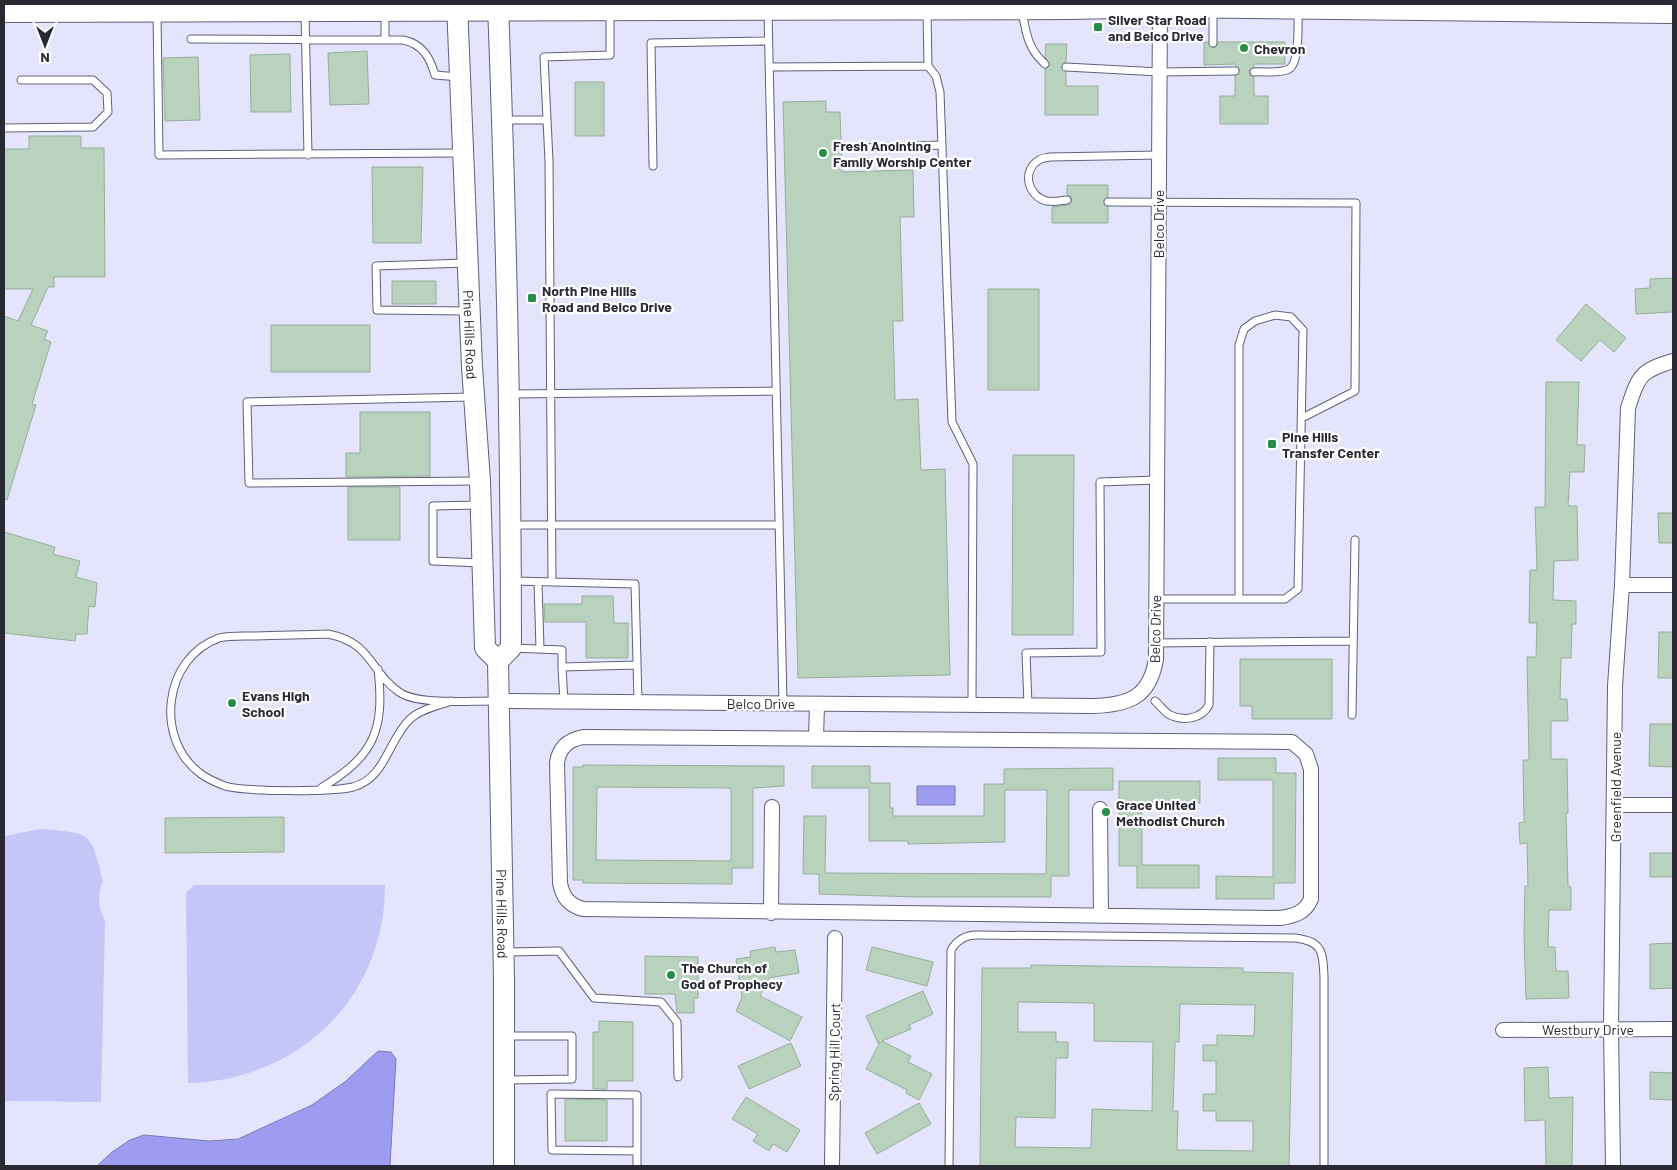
<svg xmlns="http://www.w3.org/2000/svg" width="1677" height="1170" viewBox="0 0 1677 1170" font-family="Barlow,sans-serif">
<style>
.green{fill:#c5c6f8}
.water{fill:#9e9cf1;stroke:#7b7ab8}
.building{fill:#b9d2bd;stroke:#96ae99;fill-rule:evenodd}
.lines{fill:none;stroke-linecap:round;stroke-linejoin:round}
.service-casing{stroke:#60607a;stroke-width:9}
.minor-casing{stroke:#60607a;stroke-width:16}
.secondary-casing{stroke:#60607a;stroke-width:22}
.service{stroke:#fff;stroke-width:7}
.minor{stroke:#fff;stroke-width:14}
.secondary{stroke:#fff;stroke-width:20}
.poi-dot{fill:#268e44;stroke:#fff;stroke-width:2}
.labels{text-anchor:middle;dominant-baseline:central;stroke-width:4.5;stroke-linejoin:round;paint-order:stroke}
.poi-label{font-size:14px;font-weight:bold;fill:#292934;stroke:#fff;text-anchor:start}
.street-label{font-size:14px;fill:#292934;stroke:#fff}
</style>
<rect width="100%" height="100%" fill="#e4e5fc"/>
<path class="green" d="M41,829C92,834 90,830 103,881C97,891 98,910 105,920L101,1102L4,1101V836Z
M194,885H385C385,998 299,1080 188,1083L186,893Z"/>
<path class="water" d="M917,786H955V805H917Z
M378,1051L391,1052L396,1059L390,1166H97L112,1152L130,1140L144,1135L209,1141L238,1139L312,1105L346,1081Z"/>
<path class="building" d="M1204,42H1208L1213,48L1216,47L1218,42H1285V64H1254V67L1249,70L1250,75L1254,77V96H1268V124H1220V96H1235V76L1240,70L1235,64L1204,65Z
M1046,44H1067L1066,62L1061,67L1066,72V86H1098V115H1045V69L1050,65L1045,57Z
M367,51L369,104L330,105L328,53Z
M290,54L291,112H251L250,55Z
M198,57L200,120L165,121L163,58Z
M575,82H604V136H575Z
M826,101V112H840L842,172L913,170L914,217H900L903,321H893L895,400L918,399L921,470L945,469L950,675L798,678L783,102Z
M29,136H81V148H104L105,277H54V287H48L31,325L48,331L44,339L51,342L32,404L36,405L7,500L4,499V316L18,321L33,289H4V149H29Z
M372,167H423L421,243H373Z
M1067,185H1108V197L1103,201L1108,207V223H1052V207L1068,205L1072,202L1071,197L1067,195Z
M1673,278V312L1636,314L1635,289L1650,288V279Z
M392,281H436V304H392Z
M988,289H1039V390H988Z
M1586,304L1626,338L1614,352L1600,340L1581,361L1556,340Z
M271,325H370V372H271Z
M1546,382H1579L1577,445H1585L1584,472H1570L1568,506H1577L1578,560L1554,561L1553,600L1576,601V624H1572L1571,658H1561L1560,699H1567L1568,721H1551V759H1567L1568,813H1566L1568,886L1571,887V910H1549L1548,947H1555L1556,971H1568L1569,998L1526,999L1524,935L1525,886H1528L1527,843L1520,844L1519,823L1524,822L1523,760H1529L1527,657H1536L1537,623H1529L1530,570H1537L1535,507H1545Z
M360,412H430V476L346,477V453H360Z
M1013,455H1074L1073,635H1012Z
M348,487H400V540H348Z
M1658,513H1673V543H1659Z
M4,532L55,547L53,554L80,561L76,577L97,583L95,607L89,606L87,634H76L75,641L4,633Z
M582,596H613L614,623H628V658H586V622H545L544,604H582Z
M1659,632H1673V678H1658Z
M1240,659H1332V719H1252V706H1240Z
M1650,724H1673V767L1649,766Z
M1218,758H1276V773H1296L1295,883H1274V899H1216V876L1273,877V780H1218Z
M583,765L784,766V786L753,788V868H732V884L583,883V880H573V767H583ZM597,787L731,788V861L596,860Z
M812,766H870V783H890V808H893V816H984V784H1004V769L1113,768V790H1069V876H1051V897H916L819,894V874H803L804,816H826L825,873L1046,874L1047,790H1005V842L908,844V841H869V788H812Z
M1119,781H1200V803H1142V865H1199V888H1137V866H1119Z
M284,817V852L165,853V818Z
M1650,853H1673V877H1650Z
M1673,943V988L1650,989V944Z
M775,947L776,952L795,950L799,973L769,978L760,996L802,1017L790,1041L736,1011L742,998L736,959L751,957L750,951Z
M872,947L933,962L927,986L866,970Z
M645,956L698,957V998H694V1013H677L675,994H645Z
M1031,965L1243,968V972L1293,973L1289,1166H980L982,968H1031ZM1018,1002L1094,1003V1041L1153,1042L1152,1111L1092,1109L1091,1148L1015,1147L1016,1117L1055,1118L1056,1058H1068V1042H1056V1032H1018ZM1180,1004L1255,1005L1254,1036L1217,1035V1045H1203V1061H1216V1094H1203V1111H1216V1121H1253V1151L1177,1150L1178,1111H1173L1175,1042H1179Z
M923,991L933,1014L909,1025L911,1029L882,1041L911,1056L908,1062L932,1074L919,1100L906,1093L907,1090L866,1069L880,1042L878,1043L866,1016Z
M599,1021L633,1022V1081H607V1089H593V1032H599Z
M791,1043L801,1066L749,1089L738,1066Z
M1548,1067L1549,1098L1573,1097L1572,1166H1546L1545,1120L1525,1121L1524,1068Z
M1650,1072L1673,1073V1100L1650,1099Z
M746,1097L800,1130L787,1152L773,1144L769,1151L753,1141L758,1134L732,1119Z
M565,1099L607,1100V1141H565Z
M919,1103L931,1124L877,1154L865,1133Z"/>
<g class="lines">
<defs>
<path id="service" d="M1213,8V43
M768,11L783,703
M1022,11C1026,33 1028,49 1045,64
M927,12L928,66
M157,13L159,155L461,153
M305,13L308,155
M191,39L403,40C423,44 430,58 435,75L459,77
M385,39V12
M769,67L928,66L936,76L940,92L952,422L973,464L972,705
M1066,67L1160,72L1235,71
M1254,72C1264,71 1279,74 1289,69C1300,63 1298,22 1298,9
M505,120H547
M4,128L93,127L108,112L107,93L93,80H21
M863,148L942,145
M653,166L651,43L768,41
M1067,200C1061,201 1053,202 1047,201C1028,197 1021,171 1039,160C1041,158 1047,158 1050,157L1159,155
M1108,202L1356,203L1355,391L1302,418
M466,263L376,266L377,310L467,311
M511,394L776,391
M472,397L247,402L249,483L478,481
M478,505L433,506V561L482,563
M512,525H779
M514,581L635,584L638,702
M538,582L540,649
M552,582L549,161L544,57L610,55V13
M1156,599H1285L1298,589L1303,330L1291,317L1275,315L1255,321L1244,329L1239,345V599
M1156,643L1353,641
M513,648L562,650V667
M451,701C438,706 421,709 410,719C388,740 386,778 353,787C332,792 246,792 225,786C217,783 208,779 201,774C154,740 163,658 219,638C230,635 245,636 256,636C280,635 304,635 328,634C373,643 369,671 399,692C419,706 473,700 498,701
M1155,701C1160,705 1165,713 1170,715C1185,722 1202,718 1209,705L1210,642
M564,702L562,667L637,665
M1028,705L1026,653L1101,652L1100,482L1157,480
M1352,715L1355,540
M321,788C374,756 385,731 378,669
M506,952L559,951L594,998L661,1002L677,1022L678,1077
M505,1036H572V1079L507,1080
M637,1151L552,1150L551,1094L637,1095V1166
M949,1166L951,950C957,940 965,935 977,935L1295,938C1323,941 1323,953 1324,977V1166"/>
<path id="minor" d="M1622,585H1673
M499,701L1093,706C1129,705 1150,697 1156,659L1160,7
M583,737L1292,742L1306,754L1311,769V899C1305,913 1294,916 1280,918L583,909C569,905 563,898 560,883L557,763C559,747 568,740 583,737Z
M816,738L817,704
M1615,805H1673
M1100,809L1101,916
M771,913L772,807
M1503,1030L1673,1029
M832,1166L835,938
M1613,1166L1611,1029L1615,686L1622,585L1628,408C1639,375 1640,371 1673,361"/>
<g id="secondary">
<path id="s1" d="M457,4L472,367L480,481L485,648L498,661L504,979V1166"/>
<path d="M498,4C506,218 511,434 511,648L498,661"/>
<path d="M4,12L1071,9L1160,7L1673,13"/>
</g>
</defs>
<use href="#service" class="service-casing"/>
<use href="#minor" class="minor-casing"/>
<use href="#secondary" class="secondary-casing"/>
<use href="#service" class="service"/>
<use href="#minor" class="minor"/>
<use href="#secondary" class="secondary"/>
</g>
<g class="poi-dot">
<rect x="1093" y="22" width="10" height="10" rx="2.5"/>
<circle cx="1244" cy="48" r="5"/>
<circle cx="823" cy="153" r="5"/>
<rect x="527" y="293" width="10" height="10" rx="2.5"/>
<rect x="1267" y="439" width="10" height="10" rx="2.5"/>
<circle cx="232" cy="703" r="5"/>
<circle cx="1106" cy="812" r="5"/>
<circle cx="671" cy="975" r="5"/>
</g>
<g class="labels">
<g class="poi-label">
<text x="1108" y="19">Silver Star Road<tspan x="1108" dy="16">and Belco Drive</tspan></text>
<text x="1254" y="48">Chevron</text>
<text x="833" y="145">Fresh Anointing<tspan x="833" dy="16">Family Worship Center</tspan></text>
<text x="542" y="290">North Pine Hills<tspan x="542" dy="16">Road and Belco Drive</tspan></text>
<text x="1282" y="436">Pine Hills<tspan x="1282" dy="16">Transfer Center</tspan></text>
<text x="242" y="695">Evans High<tspan x="242" dy="16">School</tspan></text>
<text x="1116" y="804">Grace United<tspan x="1116" dy="16">Methodist Church</tspan></text>
<text x="681" y="967">The Church of<tspan x="681" dy="16">God of Prophecy</tspan></text>
</g>
<g class="street-label">
<text transform="translate(1158 224) rotate(-90)">Belco Drive</text>
<text stroke="none"><textPath href="#s1" startOffset="331">Pine Hills Road</textPath></text>
<text transform="translate(1155 629) rotate(-89)">Belco Drive</text>
<text x="761" y="703">Belco Drive</text>
<text transform="translate(1615 787) rotate(-90)">Greenfield Avenue</text>
<text stroke="none"><textPath href="#s1" startOffset="916">Pine Hills Road</textPath></text>
<text x="1588" y="1029">Westbury Drive</text>
<text transform="translate(834 1052) rotate(-89)">Spring Hill Court</text>
</g>
</g>
<rect width="1677" height="1170" fill="none" stroke="#292934" stroke-width="10"/>
<g transform="translate(45 45) rotate(180)" stroke="#ffffff" stroke-width="4" paint-order="stroke">
<path d="M0-4L9 19L0 12L-9 19Z" fill="#292934"/>
<text y="-8" font-size="14" font-weight="bold" text-anchor="middle" fill="#292934">N</text>
</g>
</svg>
